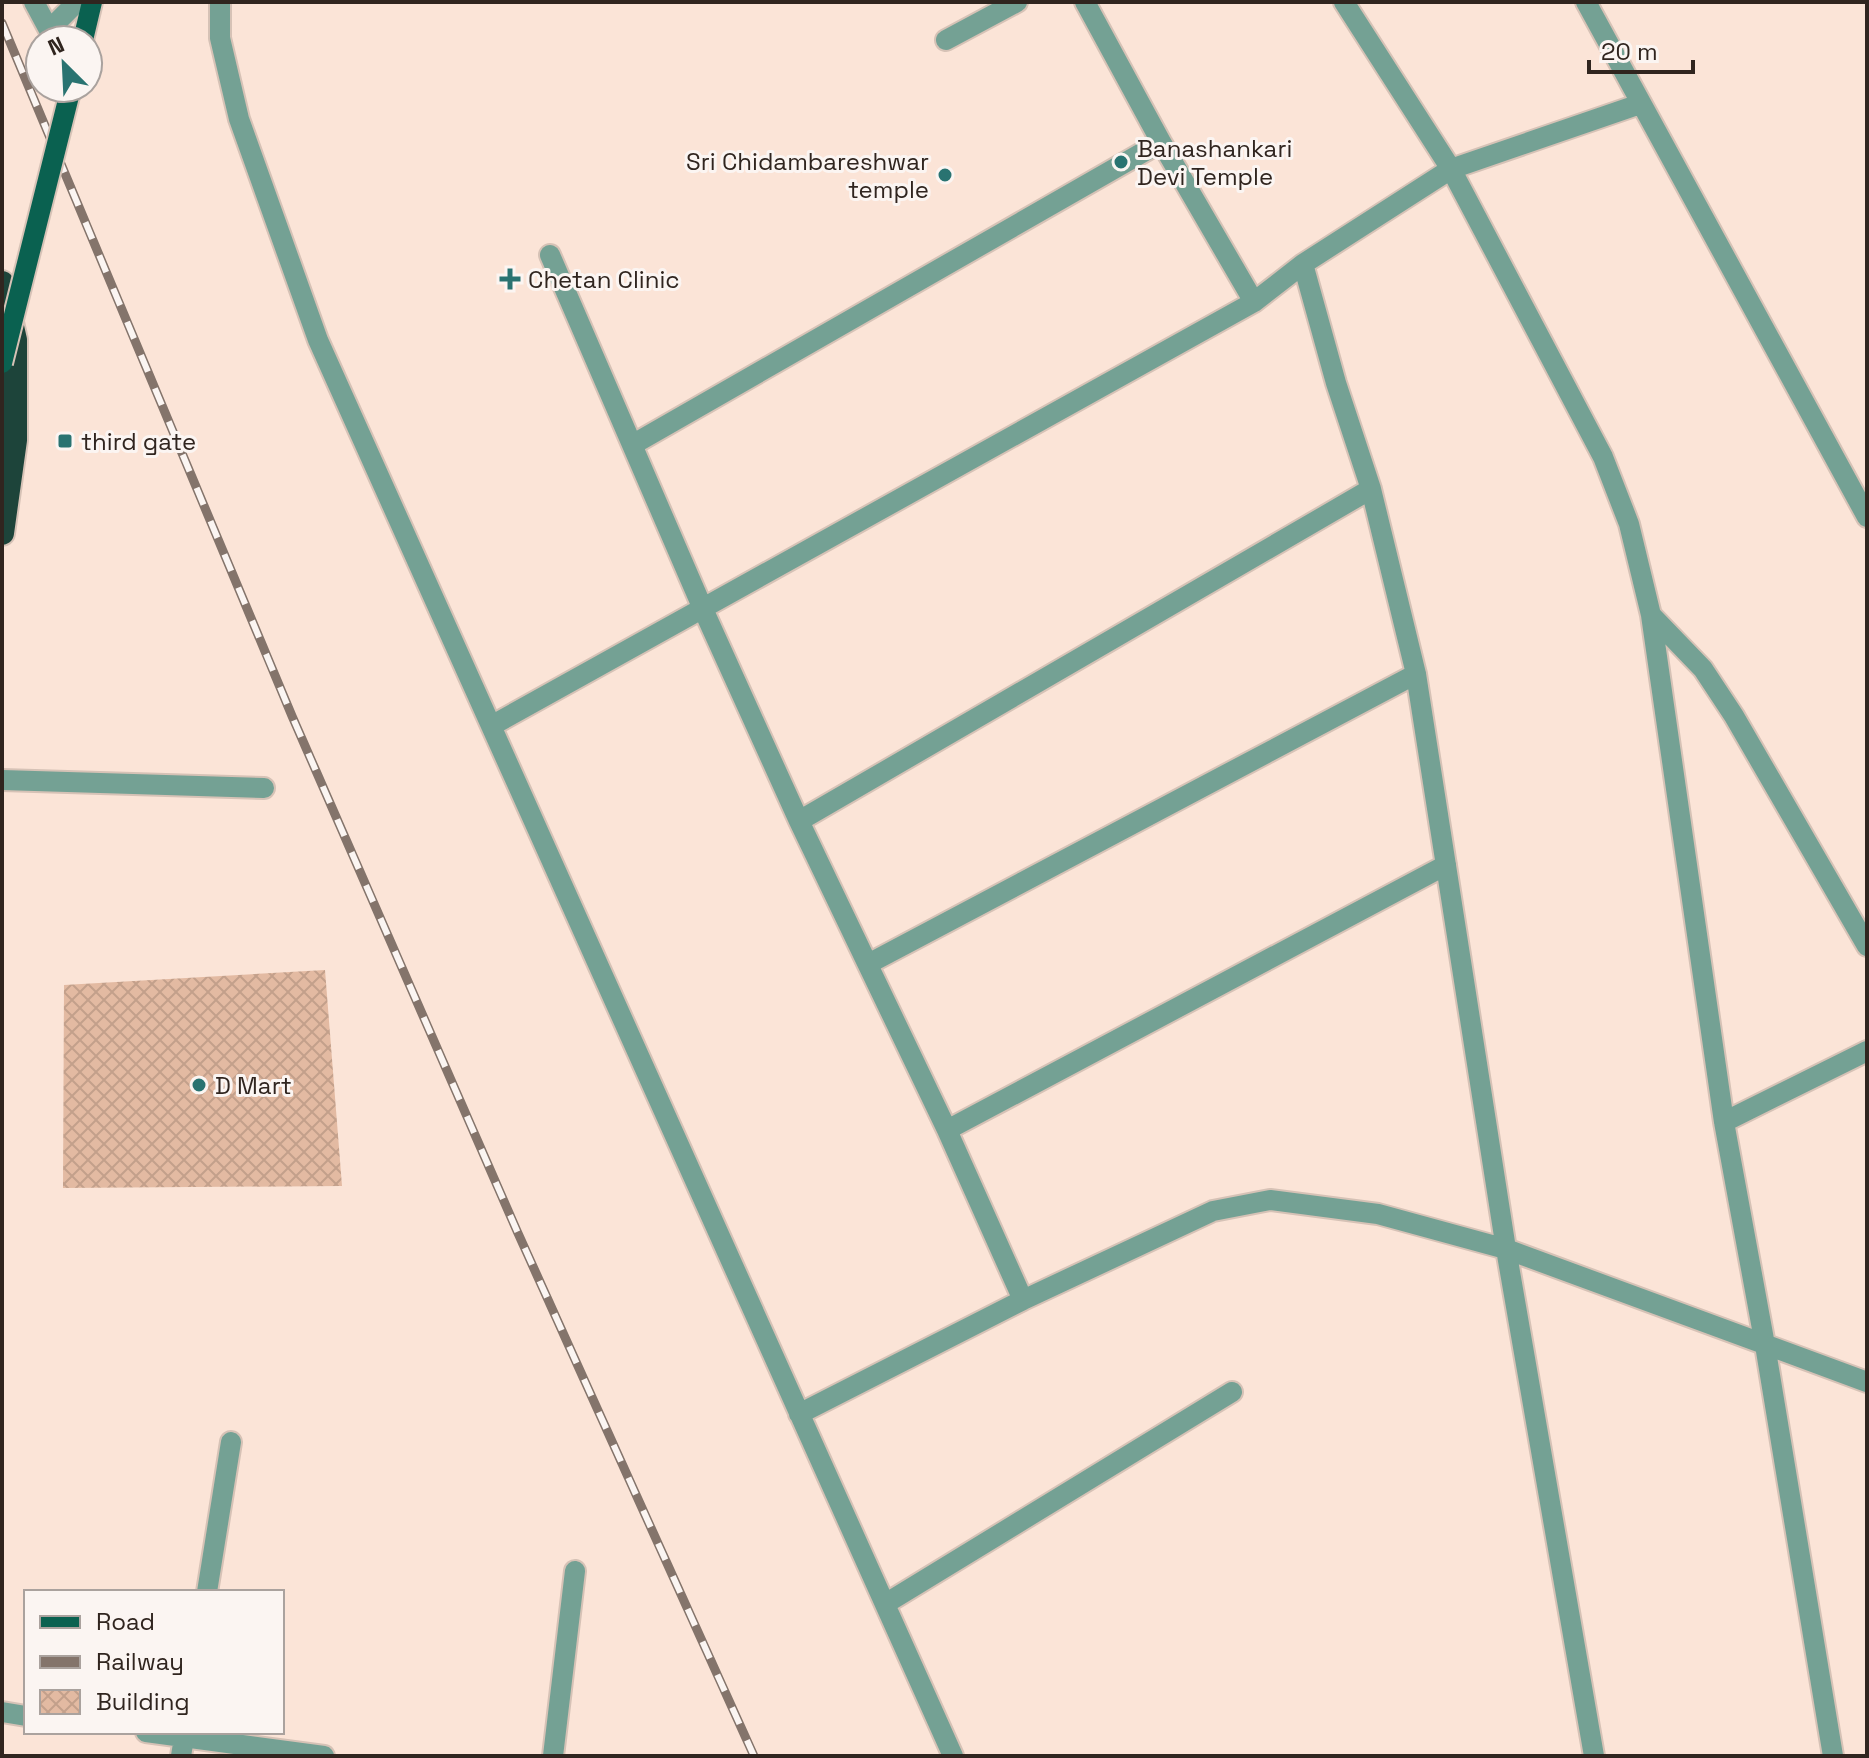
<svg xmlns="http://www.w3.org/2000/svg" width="1869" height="1758" viewBox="0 0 1869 1758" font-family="'Space Grotesk',sans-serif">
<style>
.building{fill:url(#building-cross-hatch)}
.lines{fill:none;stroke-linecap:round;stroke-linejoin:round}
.minor-casing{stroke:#d6c2b6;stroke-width:24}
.major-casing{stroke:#d6c2b6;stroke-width:24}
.highway-casing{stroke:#d6c2b6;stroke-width:28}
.minor{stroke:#74a194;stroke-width:20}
.major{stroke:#0a6150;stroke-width:20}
.highway{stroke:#1d443a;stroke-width:24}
.rail-casing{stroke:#84746b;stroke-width:9}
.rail{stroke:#fbf5f2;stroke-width:6;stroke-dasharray:18;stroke-linecap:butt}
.major-bridge-casing{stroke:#d6c2b6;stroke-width:24;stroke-linecap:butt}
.major-bridge{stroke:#0a6150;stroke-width:20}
.poi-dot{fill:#297371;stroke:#fbf5f2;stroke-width:3}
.labels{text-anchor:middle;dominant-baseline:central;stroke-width:6;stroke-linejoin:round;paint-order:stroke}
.poi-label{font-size:24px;fill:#30251f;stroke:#fbf5f2;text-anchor:start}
</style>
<defs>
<pattern id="building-cross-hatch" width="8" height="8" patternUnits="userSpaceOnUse" patternTransform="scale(2)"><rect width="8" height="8" fill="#e3baa2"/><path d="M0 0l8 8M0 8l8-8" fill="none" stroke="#c3a08b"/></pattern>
</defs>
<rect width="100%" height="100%" fill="#fbe4d7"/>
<path class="building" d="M325,970L342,1186L63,1188L64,985Z"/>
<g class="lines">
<defs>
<path id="minor" d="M34,2L49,30L77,2
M220,2V38L239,119L318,340L953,1756
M1085,2L1161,142L1254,302L1303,264L1451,169L1640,104
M1344,2L1451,169L1603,457L1629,524L1651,615L1724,1122L1765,1345L1833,1756
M1586,2L1867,517
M946,40L1017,2
M550,255L703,609L799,821L947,1130L1023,1300
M1303,264L1336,383L1371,489L1416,674L1506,1249L1594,1756
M632,445L1161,142
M1651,615L1703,669L1734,716L1867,946
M491,726L1254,302
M2,780L264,788
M799,821L1371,489
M868,964L1416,674
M1724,1122L1867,1051
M947,1130L1446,865
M799,1414L1023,1300L1213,1211L1270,1200L1378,1214L1506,1249L1867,1382
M207,1592L231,1442
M885,1604L1232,1392
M2,1712L26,1716
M146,1732L324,1756
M181,1756L185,1732
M553,1756L575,1571"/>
<path id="major" d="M83,40L92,2"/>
<path id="highway" d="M2,283L15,340V440L2,533"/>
</defs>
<use href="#minor" class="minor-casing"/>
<use href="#major" class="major-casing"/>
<use href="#highway" class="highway-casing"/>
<use href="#minor" class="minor"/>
<use href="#major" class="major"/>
<use href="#highway" class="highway"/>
<defs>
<path id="rail" d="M2,23L292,716L517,1231L754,1756"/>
</defs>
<use href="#rail" class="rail-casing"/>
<use href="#rail" class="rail"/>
<defs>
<path id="major-bridge" d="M2,363L71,88"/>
</defs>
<use href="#major-bridge" class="major-bridge-casing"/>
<use href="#major-bridge" class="major-bridge"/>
</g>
<g class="poi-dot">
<circle cx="1121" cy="162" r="8"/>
<circle cx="945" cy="175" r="8"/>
<path d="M506 267h8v8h8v8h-8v8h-8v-8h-8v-8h8z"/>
<rect x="57" y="433" width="16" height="16" rx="4"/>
<circle cx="199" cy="1085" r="8"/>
</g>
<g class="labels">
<g class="poi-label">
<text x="1137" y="148">Banashankari<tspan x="1137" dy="28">Devi Temple</tspan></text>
<text x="929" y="161" text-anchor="end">Sri Chidambareshwar<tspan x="929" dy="28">temple</tspan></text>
<text x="528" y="279">Chetan Clinic</text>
<text x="81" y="441">third gate</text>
<text x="215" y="1085">D Mart</text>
</g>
</g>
<rect width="1869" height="1758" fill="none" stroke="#30251f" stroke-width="8"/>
<rect x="24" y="1590" width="260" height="144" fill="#fbf5f2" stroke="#aaa29e" stroke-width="2"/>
<rect x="40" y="1616" width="40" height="12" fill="#0a6150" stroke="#aaa29e" stroke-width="2"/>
<text x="96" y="1630" font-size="24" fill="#30251f">Road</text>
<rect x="40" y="1656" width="40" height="12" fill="#84746b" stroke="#aaa29e" stroke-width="2"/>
<text x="96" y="1670" font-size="24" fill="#30251f">Railway</text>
<rect x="40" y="1690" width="40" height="24" fill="url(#building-cross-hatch)" stroke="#aaa29e" stroke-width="2"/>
<text x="96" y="1710" font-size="24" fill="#30251f">Building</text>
<g transform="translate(64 64) rotate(336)"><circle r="38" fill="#fbf5f2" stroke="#aaa29e" stroke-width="2"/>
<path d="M0-6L14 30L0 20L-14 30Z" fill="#297371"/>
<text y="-12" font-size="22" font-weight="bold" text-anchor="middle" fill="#30251f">N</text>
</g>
<path d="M1589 60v12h104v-12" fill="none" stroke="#30251f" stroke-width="4"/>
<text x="1601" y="60" font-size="24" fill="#30251f" stroke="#fbf5f2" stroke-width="6" paint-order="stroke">20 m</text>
</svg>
